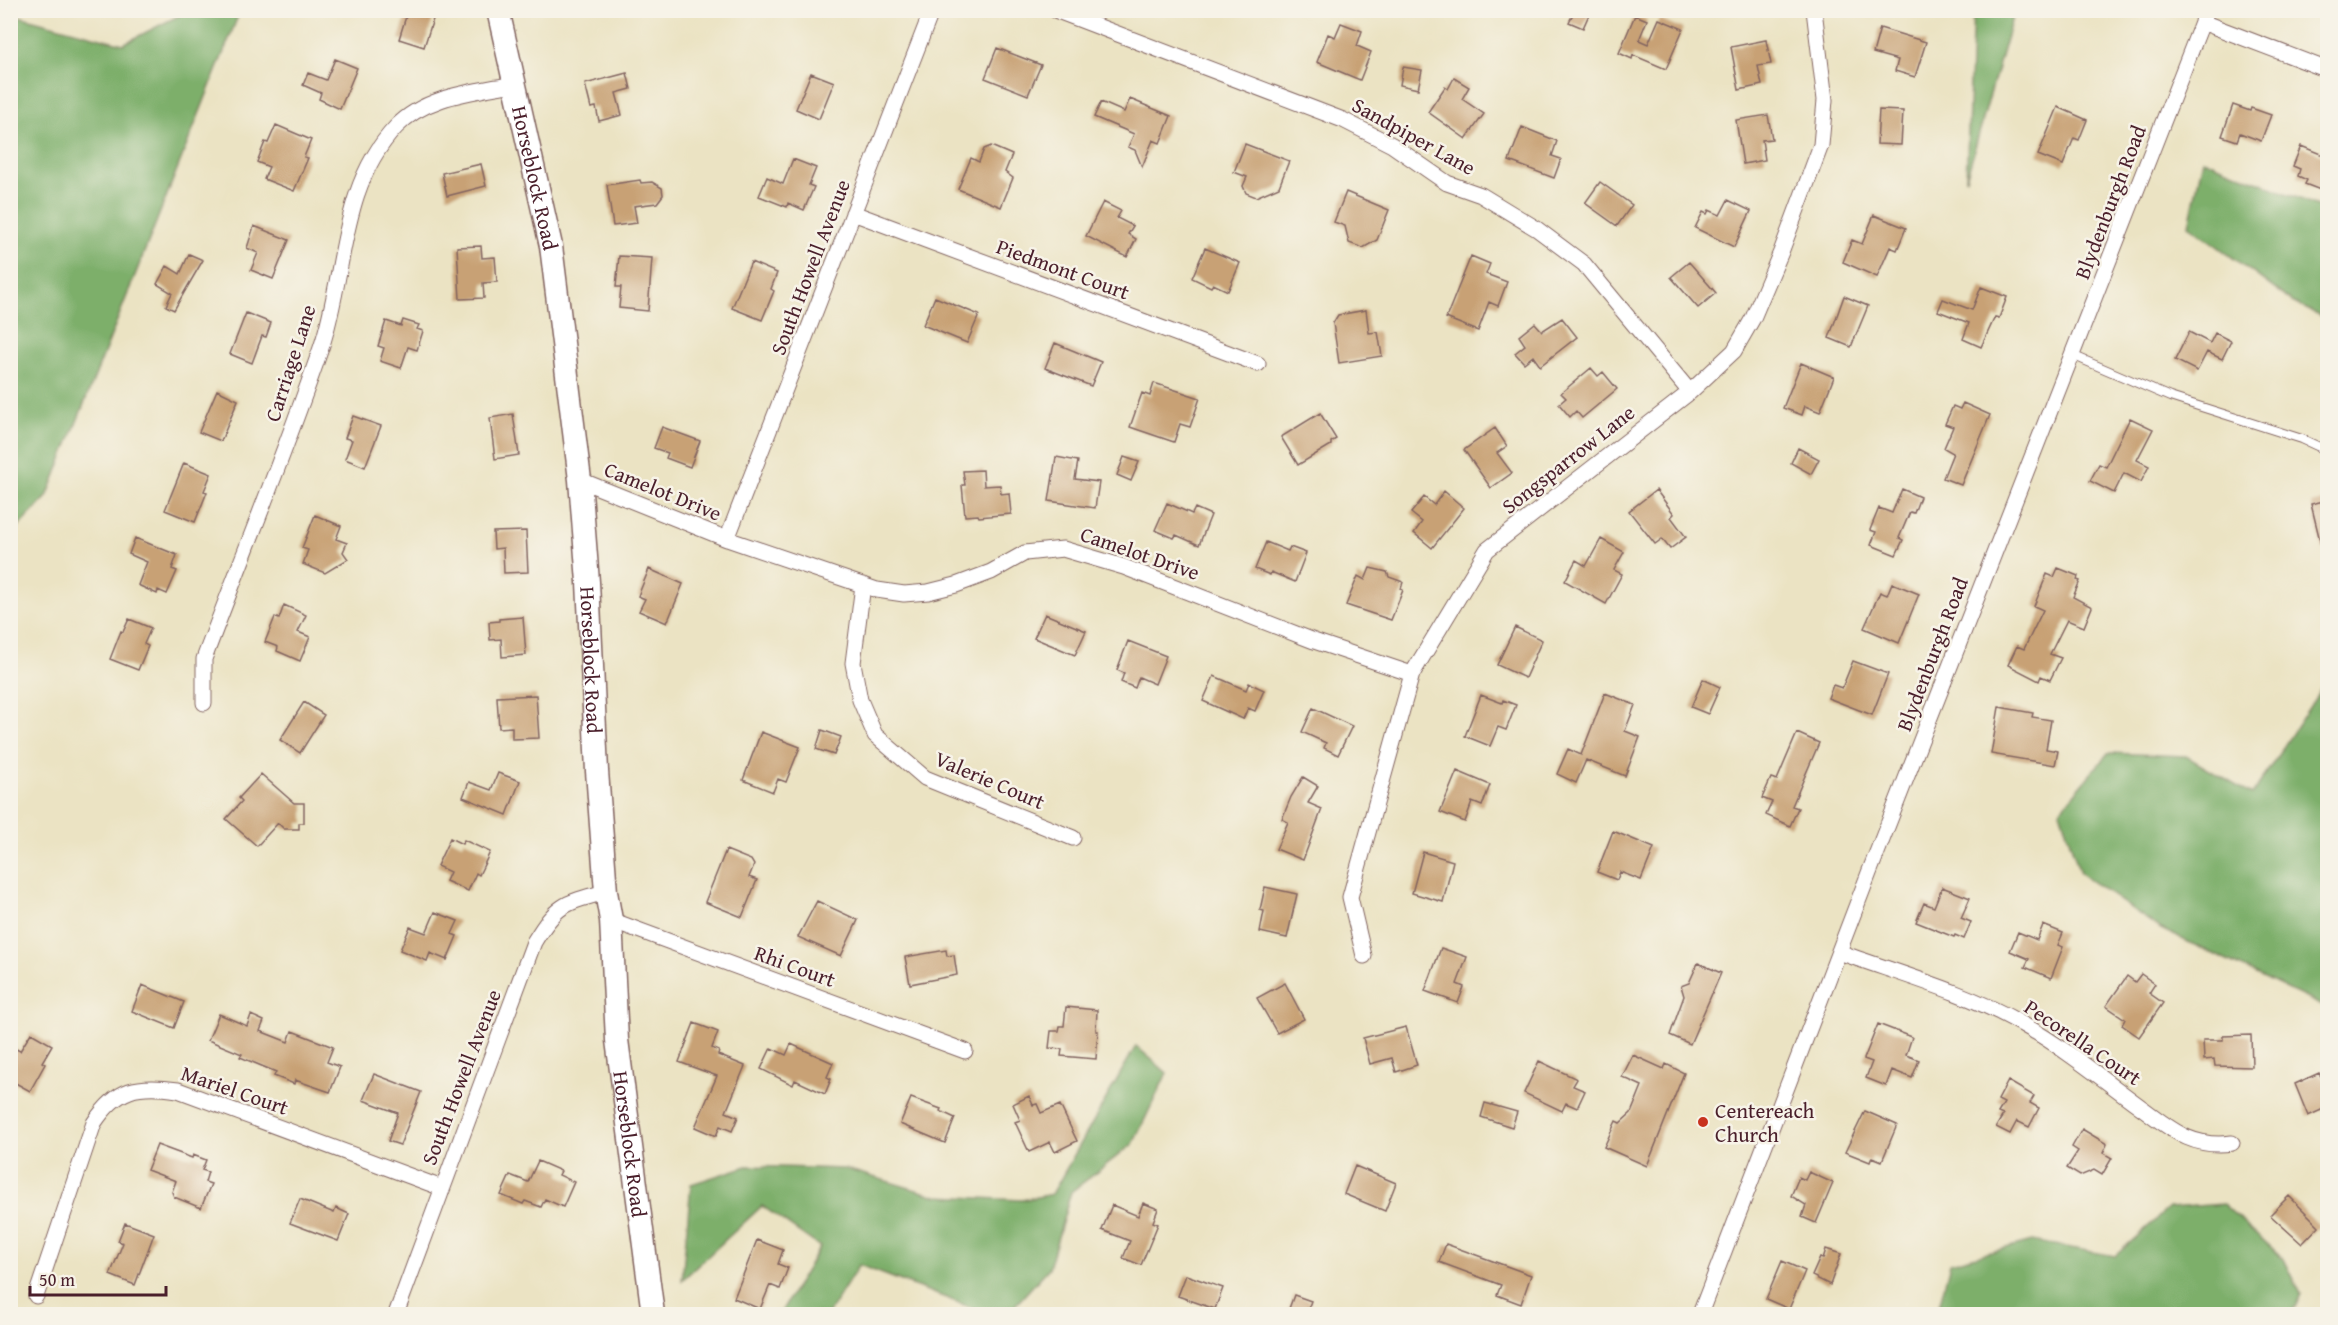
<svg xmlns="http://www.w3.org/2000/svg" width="2338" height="1325" viewBox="0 0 2338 1325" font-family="'Gentium Book Plus',serif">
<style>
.forest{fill:#7daf6a;stroke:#64674a;stroke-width:1.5}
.building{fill:#c8a175}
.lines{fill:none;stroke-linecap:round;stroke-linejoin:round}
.lane-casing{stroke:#826460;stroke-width:10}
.street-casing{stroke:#826460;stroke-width:17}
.secondary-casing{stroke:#826460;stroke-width:25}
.lane{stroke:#fff;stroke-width:8}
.street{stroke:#fff;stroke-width:15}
.secondary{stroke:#fff;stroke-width:22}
.poi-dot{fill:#c8321e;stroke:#f7f3e8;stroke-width:2}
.labels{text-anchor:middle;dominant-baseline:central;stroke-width:5;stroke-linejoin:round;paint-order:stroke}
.street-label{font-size:21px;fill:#4a1f2b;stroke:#f7f3e8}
.poi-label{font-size:21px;fill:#4a1f2b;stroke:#f7f3e8;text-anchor:start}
</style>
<rect width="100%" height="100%" fill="#f7f3e8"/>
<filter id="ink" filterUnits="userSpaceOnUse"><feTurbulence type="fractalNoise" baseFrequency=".0167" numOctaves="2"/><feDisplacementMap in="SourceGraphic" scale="12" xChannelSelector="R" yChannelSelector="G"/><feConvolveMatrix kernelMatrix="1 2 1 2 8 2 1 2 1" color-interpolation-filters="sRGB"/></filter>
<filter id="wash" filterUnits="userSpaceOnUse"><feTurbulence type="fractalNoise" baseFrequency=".008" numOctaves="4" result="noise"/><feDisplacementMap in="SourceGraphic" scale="24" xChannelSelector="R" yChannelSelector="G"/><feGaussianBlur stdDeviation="1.35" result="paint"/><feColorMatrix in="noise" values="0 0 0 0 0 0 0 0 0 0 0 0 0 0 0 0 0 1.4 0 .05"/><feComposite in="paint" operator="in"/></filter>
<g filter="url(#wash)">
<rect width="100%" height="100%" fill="#ebe3c3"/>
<path class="forest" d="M183,11H240L47,497L15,530L10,467L11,14L123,44L182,14Z
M1973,11H2014L1966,179Z
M2203,159L2327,210V319L2292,302L2189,225Z
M2323,686H2328L2327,1008L2161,929L2080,873L2060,811L2108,753L2186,756L2252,795Z
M1136,1046L1167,1073L1133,1144L1071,1192L1049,1268L1011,1310L975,1309L859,1265L828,1314H753L781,1312L820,1247L762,1206L682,1280L691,1184L747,1166L846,1169L937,1196L1022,1200L1052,1194Z
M2223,1204L2284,1259L2301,1294L2292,1314H1937L1950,1263L2032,1241L2115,1256L2169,1208Z"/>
<g id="blocks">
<path class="building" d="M408,10H436L424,47L399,39Z
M1575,10H1591L1583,28L1569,22Z
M1635,15L1647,20L1639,40L1648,44L1659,19L1683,29L1666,69L1633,55L1632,59L1619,53Z
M1341,23L1362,31L1357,46L1371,52L1360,80L1317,62L1328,34L1335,37Z
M1880,28L1926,42L1915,77L1895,71L1898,60L1873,53Z
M1766,40L1771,64L1758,66L1762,85L1739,90L1731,47Z
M997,48L1041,65L1028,95L985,78Z
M335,59L357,68L340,109L319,99L321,93L303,85L308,73L326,80Z
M1403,67L1422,70L1418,89L1400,85Z
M627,73L631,89L616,93L622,115L599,121L596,107L591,108L585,84Z
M811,73L834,82L819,119L796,109Z
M1454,78L1469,87L1462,99L1484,114L1466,139L1428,112L1445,87L1448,89Z
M1130,99L1171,116L1160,143L1153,140L1142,167L1135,150L1128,147L1134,134L1094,117L1101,102L1124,112Z
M2233,105L2250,111L2251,108L2271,115L2261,141L2240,133L2237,141L2222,136Z
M2058,107L2087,120L2079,140L2074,138L2063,165L2038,155Z
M1879,110L1903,111L1901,145L1877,144Z
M1768,115L1772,139L1762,140L1765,160L1743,164L1736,120Z
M276,125L311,140L304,157L308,158L294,191L264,179L269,167L257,162L265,142L268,143Z
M1522,127L1557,141L1552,156L1561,159L1554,178L1509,161Z
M1245,144L1289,161L1279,187L1256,197L1246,193L1243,186L1247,177L1234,172Z
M991,146L1012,155L1005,172L1013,178L1001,207L958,189L971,158L979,162L984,149Z
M2301,146L2328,157V193L2305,184L2307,180L2298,176L2300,169L2293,166Z
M793,159L816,168L809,185L814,187L804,210L788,203L787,207L759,196L767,177L783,184Z
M481,164L486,186L447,196L442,173Z
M640,180L641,183L652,182L662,188L663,195L657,203L634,206L637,223L613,226L607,185Z
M1600,182L1632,205L1617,226L1585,203Z
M1346,192L1389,210L1377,240L1363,248L1349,243L1345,226L1334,222Z
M1728,200L1751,211L1734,247L1695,228L1703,212L1707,214L1709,210L1720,215Z
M1103,202L1121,211L1117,218L1133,226L1128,234L1136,239L1127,257L1086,236Z
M1874,215L1906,228L1897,250L1890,247L1877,277L1843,262L1852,240L1862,244Z
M254,226L289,240L273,279L251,270L258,253L247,248Z
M481,246L482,258L495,257L497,282L483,283L484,298L460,299L457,247Z
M1205,248L1240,263L1228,291L1213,284L1211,287L1192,278Z
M189,254L203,260L174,310L166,306L172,293L157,284L167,266L180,274Z
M619,256L652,258L648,311L619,308L621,287H616Z
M1471,256L1490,264L1486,274L1507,282L1498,306L1489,302L1478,331L1446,318Z
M751,262L777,273L771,289L774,291L762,320L732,308Z
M1689,262L1716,293L1698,308L1671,277Z
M1981,287L2007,297L1999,318L1995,317L1981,347L1963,339L1969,323L1938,311L1943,299L1972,310Z
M1844,296L1868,306L1851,347L1829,338Z
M935,297L979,315L967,343L923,325Z
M1366,310L1369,333L1378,332L1382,356L1339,363L1333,323L1338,315Z
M246,313L271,323L266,337L262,336L252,363L230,354Z
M1562,318L1577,337L1540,366L1533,356L1524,363L1515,353L1525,345L1519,336L1535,323L1542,331Z
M403,320L419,325L417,329L423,331L417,350L408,347L401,368L380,361L384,348L378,346L386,321L401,326Z
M2189,332L2210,343L2215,333L2231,341L2222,359L2207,352L2197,371L2175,360Z
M1055,343L1101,362L1091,386L1045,368Z
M1801,363L1834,377L1820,412L1805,406L1802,415L1783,408Z
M1591,368L1598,376L1603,372L1617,389L1582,418L1576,411L1570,417L1559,404L1566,398L1561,393Z
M1154,383L1200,398L1190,427L1180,424L1174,442L1130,427L1142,393L1150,396Z
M217,390L238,400L221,441L199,432Z
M1963,403L1990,415L1961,485L1943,478L1953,453L1944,448L1953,427L1945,424L1953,406L1960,409Z
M1320,413L1336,439L1331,442V445L1298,465L1281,437Z
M513,414L519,455L495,459L490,418Z
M353,416L381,426L365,467L345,459L352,440L345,438Z
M2130,418L2153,429L2137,460L2149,466L2141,482L2124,473L2114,493L2090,481L2099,464L2106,467Z
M662,427L700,441L690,467L666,458L668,453L654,448Z
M1495,428L1507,446L1497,453L1512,473L1491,488L1464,450Z
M1798,448L1819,459L1811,474L1791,463Z
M1056,457L1078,461L1075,479L1099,482L1095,508L1049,501Z
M1124,457L1139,462L1131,481L1117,475Z
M184,463L211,474L204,491L207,492L195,522L165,510Z
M983,470L984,486L1000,485L1001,494L1009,493L1011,514L979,517L978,515L965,516L962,485H965L963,471Z
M1902,489L1920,497L1914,513L1910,512L1899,538L1903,540L1896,555L1871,545L1876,532L1870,530L1879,508L1892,513Z
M1656,490L1674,514L1671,517L1686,537L1670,549L1662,539L1655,544L1629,511Z
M1444,491L1464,508L1432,548L1414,533L1422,522L1411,513L1424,497L1434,505Z
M2328,500V549H2322L2311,504Z
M1167,503L1192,514L1195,508L1211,515L1199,545L1176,535L1174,538L1155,530Z
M315,515L341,526L336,539L347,543L343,552L348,559L325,573L303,564L308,550L302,548Z
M526,531L528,572L504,573L503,548L494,549L493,532Z
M135,538L177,555L172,569L177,571L167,594L158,590L157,594L138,585L147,562L129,554Z
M1601,539L1624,552L1614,570L1622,574L1606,604L1565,581L1576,560L1586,566Z
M1266,542L1288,551L1290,547L1306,553L1295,582L1271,572L1270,575L1255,569Z
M1370,568L1387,572L1389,577L1403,582L1401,589L1403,590L1391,620L1346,605L1358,576L1365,580Z
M2058,568L2078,576L2077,580L2080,581L2073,597L2092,607L2084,627L2067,620L2050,654L2061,658L2050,680L2041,676L2039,681L2008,665L2017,646L2024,649L2043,610L2034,606L2047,574L2054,577Z
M649,569L683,584L667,623L639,611L645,599L638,596Z
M1892,583L1919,594L1899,643L1864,628L1880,592L1887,595Z
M284,605L306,615L298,632L310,637L300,661L277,651L278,647L265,642L275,617L279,619Z
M1045,614L1086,631L1075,655L1034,638Z
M523,617L526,655L502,657L501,639L490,640L489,622L499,621V619Z
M129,619L151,628L144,644L148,646L138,670L110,659L121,631L123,632Z
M1515,627L1542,640L1525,678L1497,665Z
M1128,641L1166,656L1155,684L1139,677L1135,688L1121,682L1124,673L1117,670Z
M1853,661L1888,674L1872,715L1828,698L1833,685L1842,688Z
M1214,676L1246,690L1249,683L1264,690L1255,711L1248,708L1243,719L1203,701Z
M1703,679L1720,687L1708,714L1691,707Z
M1605,693L1635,705L1625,731L1640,737L1625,776L1586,760L1576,783L1557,774L1568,749L1581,755Z
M536,695L539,738L512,739V727L499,728L497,697Z
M1481,695L1502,703L1503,700L1516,705L1506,730L1498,727L1490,746L1465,736Z
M304,702L324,715L300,753L280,740Z
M1999,707L2033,713L2032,717L2051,720L2046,749L2058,751L2055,765L1991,754Z
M1313,708L1352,726L1338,755L1324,748L1326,743L1302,732Z
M822,730L841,737L834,755L816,749Z
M761,732L800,747L786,782L778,779L773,792L743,780Z
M1797,733L1819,743L1792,806L1798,808L1790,826L1766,815L1772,802L1762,798L1771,778L1777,780Z
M1457,771L1490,785L1482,806L1472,802L1465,822L1440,812Z
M498,773L520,781L507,815L463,797L469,782L491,790Z
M261,774L294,803H304V823H299V829H284L278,823L257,846L226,819L242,801L239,798Z
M1303,777L1318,786L1308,803L1322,809L1303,860L1276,849L1288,822L1282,819L1291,797Z
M1613,831L1654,848L1641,880L1620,872L1617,880L1597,872Z
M450,838L462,844L464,840L490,852L479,875L476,873L468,891L446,881L450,872L437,866Z
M726,850L751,860L754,865L749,877L757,880L742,917L705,902Z
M1423,852L1453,861L1443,902L1412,893Z
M1265,887L1297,894L1287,938L1260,932L1264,911L1260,910Z
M1942,887L1970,898L1961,918L1971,922L1964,939L1955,935L1954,937L1916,922L1924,903L1934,907Z
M817,901L858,920L841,956L798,937Z
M435,912L458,921L452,934L457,936L447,960L430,953L427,961L400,950L410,927L426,933Z
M2043,925L2063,933L2058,945L2063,947L2051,978L2025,967L2029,959L2010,951L2018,932L2037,940Z
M1441,948L1467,957L1457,984L1464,987L1458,1003L1425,991Z
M946,950L947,956L954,955L957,975L910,984L905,957Z
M1698,963L1721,973L1690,1044L1670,1035L1684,996L1681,986L1689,983Z
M2141,974L2155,984L2149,993L2163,1003L2139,1037L2122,1025L2125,1019L2106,1006L2127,976L2135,982Z
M1285,983L1304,1019L1277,1033L1257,998Z
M142,985L184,1002L174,1028L132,1011Z
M1066,1007L1097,1010L1096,1031H1098L1096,1059L1061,1056L1062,1049L1049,1048L1051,1031H1059L1060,1026H1064Z
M219,1014L247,1026L251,1015L264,1021L260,1031L288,1042L292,1031L333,1047L327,1062L340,1067L330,1092L295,1080L294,1084L274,1076L276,1072L240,1057L242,1054L208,1040Z
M694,1023L718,1032L712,1048L719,1051L718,1055L745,1066L726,1112L738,1117L732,1131L720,1126L716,1136L695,1127L717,1076L679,1062Z
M1878,1024L1912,1037L1906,1055L1919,1060L1912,1078L1892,1070L1886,1086L1866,1078L1872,1062L1864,1059Z
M1406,1027L1417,1065L1396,1072L1392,1058L1370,1064L1363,1038Z
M31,1033L52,1045L42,1062L45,1064L30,1091L10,1080V1046L20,1051Z
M2251,1035L2252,1067L2215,1066L2214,1059L2204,1060L2203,1040H2223V1036Z
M791,1044L833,1063L827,1077L831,1079L825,1094L795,1080L793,1085L761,1069L771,1048L786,1055Z
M1633,1055L1664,1069L1666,1064L1684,1073L1647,1166L1604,1147L1616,1121L1620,1123L1631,1113L1642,1086L1622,1077Z
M1539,1061L1577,1079L1573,1086L1585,1091L1577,1108L1566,1103L1562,1111L1524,1093Z
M2319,1073L2322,1078L2328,1076V1107L2308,1116L2295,1084Z
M374,1074L421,1092L400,1145L388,1141L398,1113L363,1100Z
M2008,1081L2034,1096L2030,1103L2039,1108L2029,1127L2017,1121L2010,1134L1996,1127L2003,1115L1998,1113L2004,1103L1998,1100Z
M1029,1096L1033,1105L1037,1104L1041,1113L1060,1105L1077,1141L1055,1152L1050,1142L1029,1152L1015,1122L1020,1120L1013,1104Z
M911,1098L941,1109L940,1111L955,1118L945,1143L900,1124Z
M1485,1103L1517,1112L1512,1127L1481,1117Z
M1865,1111L1897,1125L1882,1161L1872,1157L1870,1162L1845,1152Z
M2082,1129L2107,1144L2103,1153L2112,1158L2102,1175L2094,1170L2080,1176L2067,1168L2078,1151L2072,1147Z
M157,1145L192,1158L193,1155L206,1160L202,1170L208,1172L205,1182L211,1184L201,1208L174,1197L172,1192L176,1181L147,1170Z
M538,1161L561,1171L559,1175L574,1182L563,1207L545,1199L541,1207L525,1201L523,1204L501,1195L510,1175L528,1182Z
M1355,1166L1396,1183L1385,1211L1344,1194Z
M1809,1172L1833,1183L1816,1223L1802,1217L1806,1205L1791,1196L1799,1177L1805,1180Z
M2289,1196L2319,1226L2302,1244L2270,1215Z
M300,1199L334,1213L336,1208L349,1214L338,1241L290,1223Z
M1143,1203L1158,1209L1153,1222L1158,1224L1141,1265L1123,1258L1130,1241L1102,1230L1112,1205L1138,1216Z
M125,1223L154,1234L135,1285L110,1275L123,1243L118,1241Z
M757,1240L783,1250L778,1264L788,1268L780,1289L770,1285L760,1309L734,1298Z
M1446,1244L1531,1275L1521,1304L1497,1295L1501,1285L1439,1262Z
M1826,1249L1841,1254L1830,1285L1812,1276L1820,1258L1823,1259Z
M1782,1261L1805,1271L1789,1309L1766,1299Z
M1186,1275L1223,1288L1215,1309L1178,1296Z
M1294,1295L1311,1301L1306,1314H1287Z"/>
</g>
</g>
<g filter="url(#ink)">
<use href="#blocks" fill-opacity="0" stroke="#826460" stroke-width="1.5"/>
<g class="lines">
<defs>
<path id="lane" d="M2072,355L2170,397L2302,439L2328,451"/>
<path id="street" d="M1055,10L1343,120L1392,145L1447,183L1481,195L1537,229L1584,264L1690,392
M2202,22L2328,70
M853,213L1258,364
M580,480L727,539L877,590L904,594L928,592L956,585L991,572L1025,553L1063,549L1124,567L1314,641L1412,674
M727,539L932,10
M863,585L853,663L860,700L875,735L925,778L1073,838
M204,703V659C243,555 285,453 321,348C346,275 339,187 396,127C425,96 473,92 513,84
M611,920L965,1051
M1839,952C1900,974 1966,992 2022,1024C2063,1047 2100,1077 2138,1105C2170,1128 2191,1149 2232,1143
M1364,956L1350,897L1412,674L1487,550L1690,392L1734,351L1753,318L1781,252L1821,145L1825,100L1814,10
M36,1296L94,1123C117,1088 137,1084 178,1090L442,1188
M396,1314L534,942C557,904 564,903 606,892
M1700,1314L1869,873L2207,10"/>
<g id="secondary">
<path id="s1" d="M498,10L551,246L580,480L588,582L597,771L606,892L611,920L617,1040L653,1314"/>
</g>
</defs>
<use href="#lane" class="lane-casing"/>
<use href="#street" class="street-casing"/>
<use href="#secondary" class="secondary-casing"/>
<use href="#lane" class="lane"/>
<use href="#street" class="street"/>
<use href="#secondary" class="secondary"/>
</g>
</g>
<circle class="poi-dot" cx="1703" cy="1122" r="6"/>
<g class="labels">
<g class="street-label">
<text transform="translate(1414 136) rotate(29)">Sandpiper Lane</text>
<text stroke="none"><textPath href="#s1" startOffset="172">Horseblock Road</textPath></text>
<text transform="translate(2110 202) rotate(-69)">Blydenburgh Road</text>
<text transform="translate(810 267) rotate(-69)">South Howell Avenue</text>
<text transform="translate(1063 269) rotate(20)">Piedmont Court</text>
<text transform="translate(290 363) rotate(-72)">Carriage Lane</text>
<text transform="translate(1568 459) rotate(-38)">Songsparrow Lane</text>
<text transform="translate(663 491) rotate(22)">Camelot Drive</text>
<text transform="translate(1140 553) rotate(19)">Camelot Drive</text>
<text transform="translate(1932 654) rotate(-69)">Blydenburgh Road</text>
<text stroke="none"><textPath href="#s1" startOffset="658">Horseblock Road</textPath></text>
<text transform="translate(990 780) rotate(23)">Valerie Court</text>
<text transform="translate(795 966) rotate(20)">Rhi Court</text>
<text transform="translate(2083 1042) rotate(34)">Pecorella Court</text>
<text transform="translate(461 1077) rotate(-69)">South Howell Avenue</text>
<text transform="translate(235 1090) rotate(19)">Mariel Court</text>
<text stroke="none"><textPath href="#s1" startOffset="1144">Horseblock Road</textPath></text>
</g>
<g class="poi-label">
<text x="1715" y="1110">Centereach<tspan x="1715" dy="24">Church</tspan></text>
</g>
</g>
<rect width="2338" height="1325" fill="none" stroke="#f7f3e8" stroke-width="36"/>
<path d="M30 1286v9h136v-9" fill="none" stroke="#4a1f2b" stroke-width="3"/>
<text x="39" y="1286" font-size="18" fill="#4a1f2b" stroke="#f7f3e8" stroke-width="4.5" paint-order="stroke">50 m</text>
</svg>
